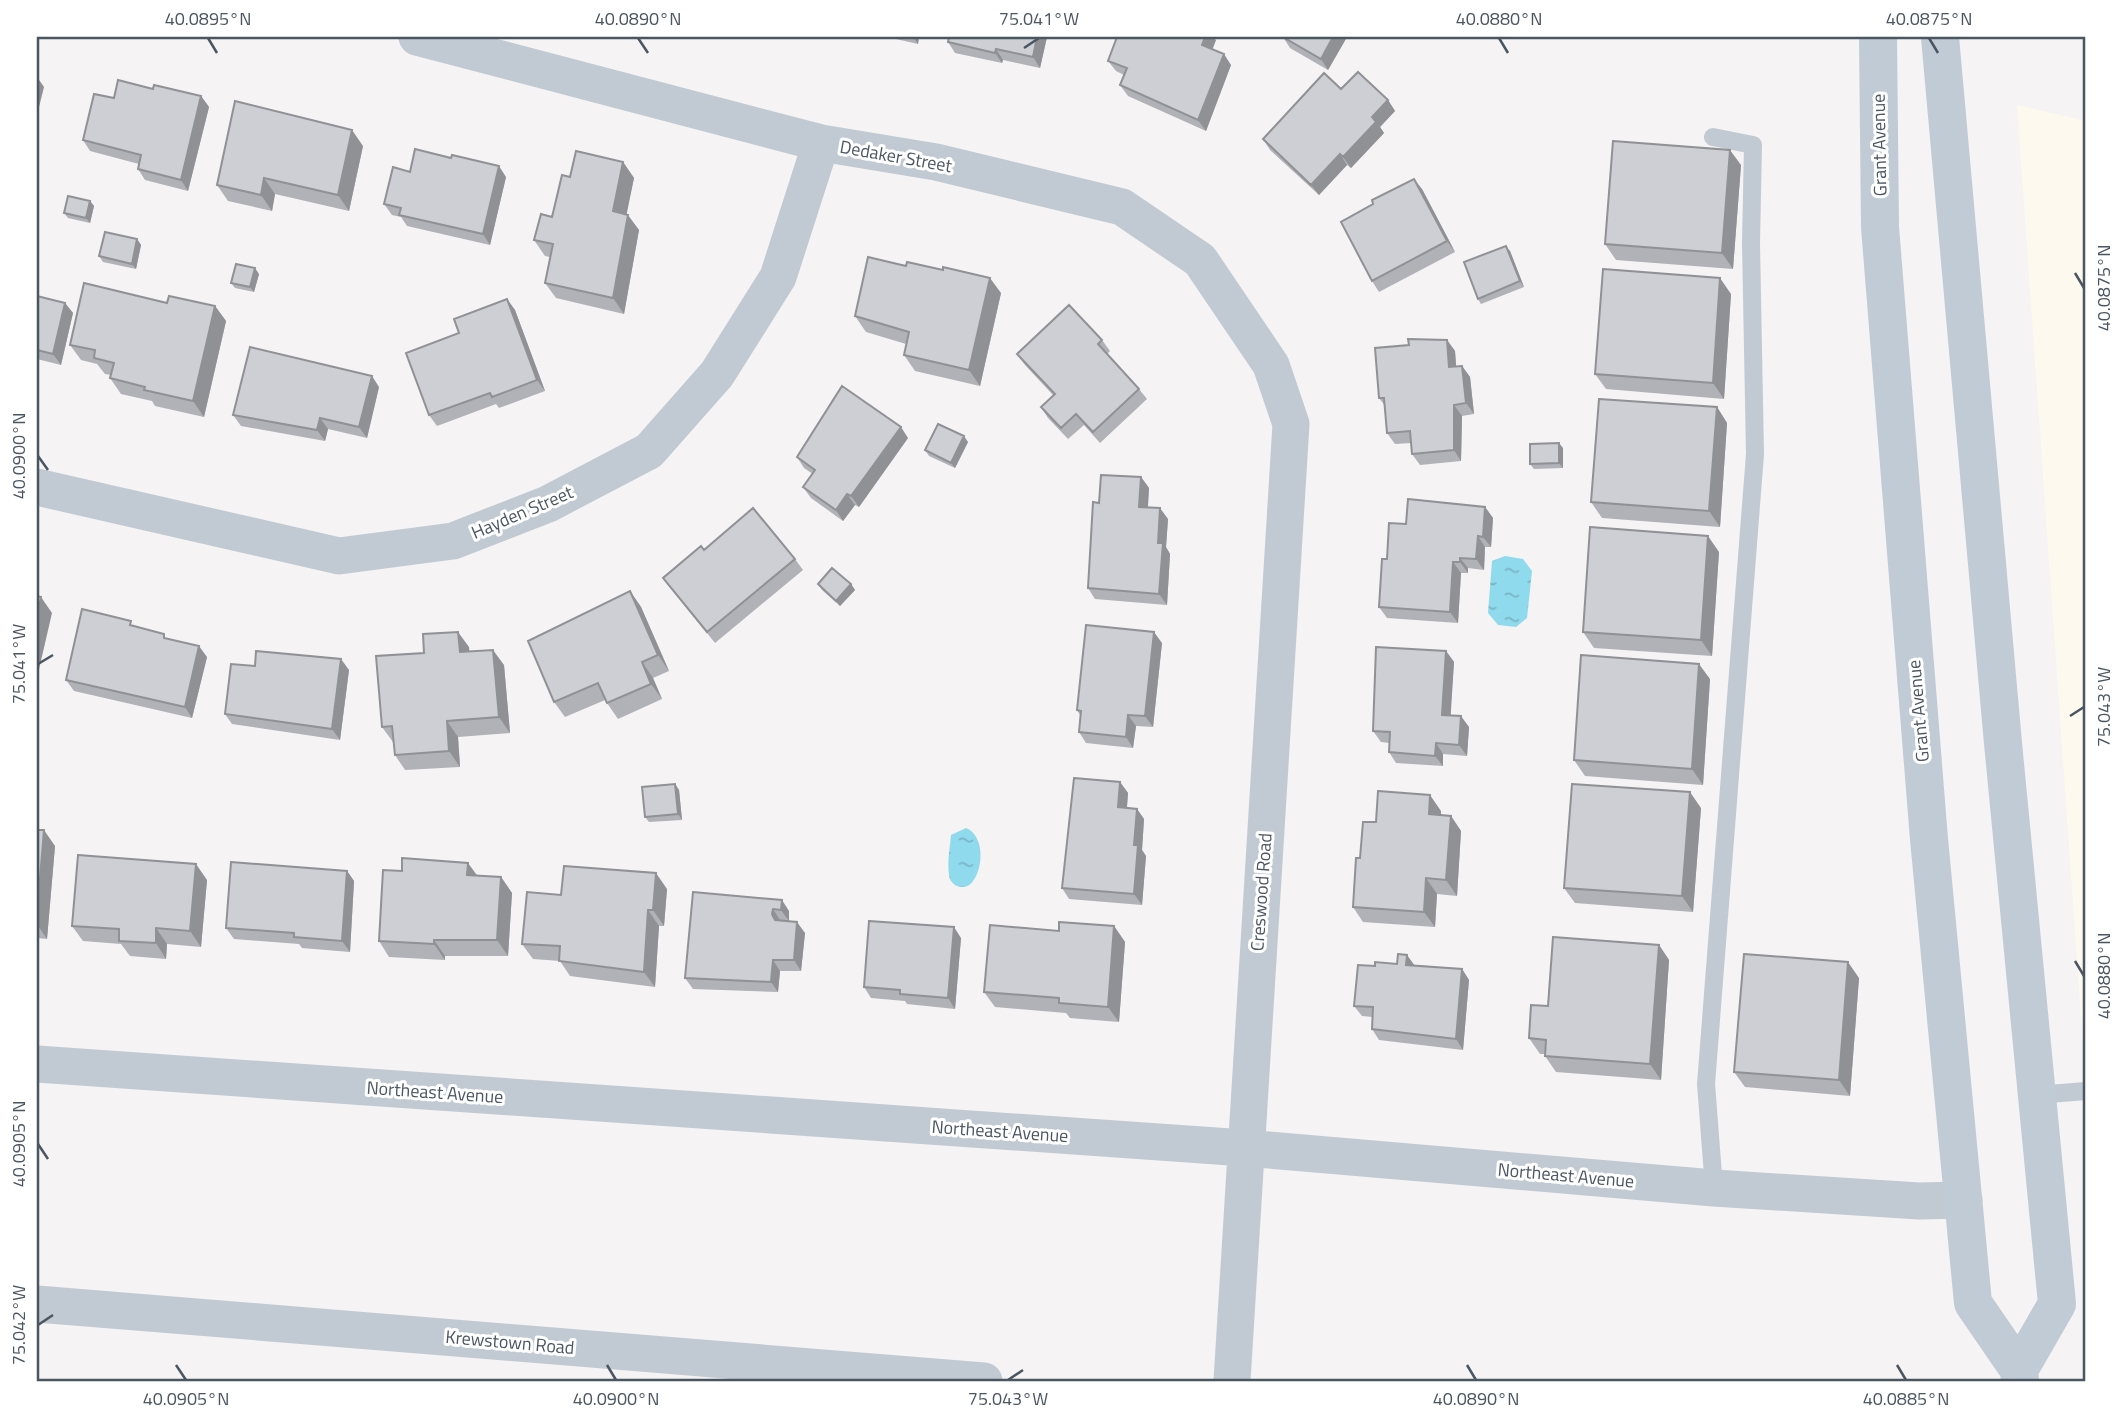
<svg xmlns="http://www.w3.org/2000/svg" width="2123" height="1418" viewBox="0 0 2123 1418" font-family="'Titillium Web',sans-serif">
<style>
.commercial{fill:#fdf9ef}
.water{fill:url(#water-ripples)}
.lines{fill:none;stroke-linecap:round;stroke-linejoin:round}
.service{stroke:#c1cad2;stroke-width:18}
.minor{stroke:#c1cad2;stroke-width:37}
.secondary{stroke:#c1cbd6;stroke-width:38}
.wall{fill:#b0b2b7}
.shaded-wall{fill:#909195}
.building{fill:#cdcfd5;stroke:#909195;stroke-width:2}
.ticks{fill:none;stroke:#4a5661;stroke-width:2.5}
.labels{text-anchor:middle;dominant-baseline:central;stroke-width:6;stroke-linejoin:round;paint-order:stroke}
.street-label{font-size:18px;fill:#4a5661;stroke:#fff}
.neatline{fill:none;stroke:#4a5661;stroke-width:2.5}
.ticks-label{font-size:18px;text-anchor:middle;fill:#4a5661}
</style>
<defs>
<pattern id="water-ripples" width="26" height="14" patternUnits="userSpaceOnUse" patternTransform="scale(1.75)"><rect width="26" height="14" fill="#90daee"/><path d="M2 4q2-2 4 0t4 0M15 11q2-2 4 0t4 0" fill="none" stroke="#78b4c4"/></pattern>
</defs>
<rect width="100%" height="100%" fill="#f5f3f3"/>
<path class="commercial" d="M2017,105L2086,121V1077L2082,1032Z"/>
<path class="water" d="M1505,556L1523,559L1532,571L1527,618L1516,627L1498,625L1488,613L1492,561Z
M966,828C984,835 984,866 973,881C966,892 950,887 949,875C947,862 950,847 951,835Z"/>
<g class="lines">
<path class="service" d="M1713,137L1753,145L1751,243L1755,454L1706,1084L1714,1188
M2036,1095L2086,1091"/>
<path class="minor" d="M417,37L821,143L936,162L1122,207L1200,260L1271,365L1291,424L1232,1381
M37,487L339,556L453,541L548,504L649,451L717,374L778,277L821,143
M37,1064L1245,1148L1714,1188L1919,1201L1964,1200
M37,1304L984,1381"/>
<path class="secondary" d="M1878,37L1880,227L1929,839L1973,1303L2019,1370L2020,1381
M1940,37L2003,743L2057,1304L2019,1370"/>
</g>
<path class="wall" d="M887,37H919L918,44Z
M1047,37L1040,68L1003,60L1002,63L955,53L948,42Z
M1283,37H1347L1328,70L1290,48Z
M1216,40L1212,49L1231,65L1206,131L1128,96L1120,85L1124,75L1116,71L1108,61Z
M153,89L201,96L209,107L188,191L145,180L138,169L139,164L90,151L83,140L114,98Z
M1341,89L1388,100L1395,111L1380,127L1384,133L1351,168L1347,165L1319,195L1270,150L1263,139Z
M363,146L349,211L275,194L272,211L228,201L217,185Z
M623,162L634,178L626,214L639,230L624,314L556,298L545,283L550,257L545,256L534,240L552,217L570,177Z
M1741,165L1733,269L1616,260L1605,244Z
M410,172L506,177L490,245L407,226L401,217L392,215L384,204Z
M1422,189L1455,252L1379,292L1372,281Z
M90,201L94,206L90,223L68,218L64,213Z
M137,239L141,245L136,269L103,262L99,256Z
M1510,251L1524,287L1481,304L1478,299Z
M259,274L254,292L235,288L231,283Z
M1001,293L980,386L915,371L904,355L906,344L866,332L855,316Z
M1731,294L1724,399L1606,389L1595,374Z
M37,296L65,303L73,313L61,365L37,359Z
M507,299L515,310L545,391L499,408L496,404L437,426L429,415L459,333Z
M167,303L215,306L226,321L204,417L155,406L152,401L121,394L110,378L111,375L105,374L97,364L81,360L70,345Z
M1102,340L1110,351L1107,354L1139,389L1147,399L1100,443L1084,425L1068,439L1048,418L1041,407L1053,395L1025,365L1017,354Z
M1447,340L1455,351L1456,366H1462L1470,377L1474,414L1462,416L1461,461L1420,465L1412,454L1411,443L1395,444L1387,433L1385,406L1379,398Z
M379,387L367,438L328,429L325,441L241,426L233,415Z
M1717,407L1727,423L1720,527L1602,518L1591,502Z
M908,438L859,507L855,505L843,521L811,498L803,487L813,474L804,468L797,457Z
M968,442L955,468L929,456L925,450Z
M1563,448V468L1534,469L1530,464Z
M1141,477L1149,488L1148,508L1168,519L1166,547L1170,554L1167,605L1095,599L1088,588L1099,503Z
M1485,507L1493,518L1491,547H1485L1484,570L1468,568V573H1461L1458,623L1387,618L1379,607L1387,559L1406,524Z
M704,550L795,559L803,570L715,643L663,578Z
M1719,552L1712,656L1594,648L1583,632Z
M818,584H851L855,590L840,606L822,590Z
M630,591L641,607L669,671L653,678L662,699L618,719L605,700L565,717L554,702Z
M135,626L168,639L207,657L192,718L74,691L66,680Z
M1162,643L1153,727L1136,726L1133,748L1086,743L1079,732L1080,715L1077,710Z
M469,647V652L504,665L510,733L458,737L460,767L405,770L395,755L393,742L382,727L424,653Z
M1446,651L1454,662L1450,715L1469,727L1467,756L1443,754V766L1396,763L1389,752V743L1381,742L1373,731Z
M255,666L349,670L340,740L232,724L225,714Z
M1710,679L1703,785L1585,776L1574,760Z
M1120,782L1128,793L1127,808L1137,809L1144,819L1142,850L1146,856L1142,905L1069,899L1062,888Z
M675,784L679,790L682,820L649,822L645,817Z
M1701,808L1693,912L1575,903L1564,888Z
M1441,811V815L1451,816L1461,831L1457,896L1437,894L1435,927L1363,922L1353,907L1360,858L1376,822Z
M37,830L55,846L47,939L37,938Z
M347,871L354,881L350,952L302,948L299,944L234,939L226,928Z
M477,876L501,877L512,893L508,956H445V960L389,957L379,941Z
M207,880L201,947L167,944L166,959L130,956L121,944L83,941L72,926Z
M667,889L664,926H659L655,987L570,976L560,961L533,959L522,944L561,895Z
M693,892L789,911V921L805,933L801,971H780L778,992L693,989L685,978Z
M1114,926L1125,942L1119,1022L1070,1018L1066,1013L995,1007L984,992L1059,931Z
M961,938L955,1009L907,1004L905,1001L871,998L864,987Z
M1659,945L1669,960L1661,1080L1556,1072L1545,1056V1054H1540L1529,1038L1548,1006Z
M1414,965L1462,969L1469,980L1463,1050L1379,1040L1372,1029L1373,1017L1362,1016L1354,1006L1375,966Z
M1859,978L1850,1096L1745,1087L1734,1072Z"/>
<path class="shaded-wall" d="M913,37H919L918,44Z
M1037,37H1047L1040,68L1033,57Z
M1205,37H1213L1216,40L1210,56L1202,45Z
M1333,37H1347L1328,70L1321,59Z
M996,49L1003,60L1002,63L995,53Z
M1224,54L1231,65L1206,131L1198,120Z
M37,77L44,87L37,115Z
M201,96L209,107L188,191L181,180Z
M1388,100L1395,111L1380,127L1384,133L1351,168L1343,157L1372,117Z
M352,130L363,146L349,211L338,195Z
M1730,150L1741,165L1733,269L1722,253Z
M1340,154L1347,165L1319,195L1311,185Z
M623,162L634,178L624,227L613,211Z
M499,166L506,177L490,245L483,234Z
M264,178L275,194L272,211L261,195Z
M1414,179L1422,189L1455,252L1447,241Z
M90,201L94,206L90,223L86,218Z
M628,215L639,230L624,314L613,298Z
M137,239L141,245L136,269L132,264Z
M1506,246L1510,251L1524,287L1520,281Z
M255,268L259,274L254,292L250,287Z
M990,278L1001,293L980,386L969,370Z
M1720,278L1731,294L1724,399L1713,383Z
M507,299L515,310L545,391L537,380Z
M65,303L73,313L61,365L53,354Z
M215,306L226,321L204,417L193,401Z
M1447,340L1455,351L1457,378L1449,367Z
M1462,366L1470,377L1474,414L1466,403Z
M372,376L379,387L367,438L359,427Z
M1454,405L1462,416L1461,461L1454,450Z
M1717,407L1727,423L1720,527L1709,511Z
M320,418L328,429L325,441L317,430Z
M901,427L908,438L859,507L851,496Z
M964,436L968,442L955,468L951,463Z
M1559,443L1563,448V468L1559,463Z
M1141,477L1149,488L1147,518L1139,507Z
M847,494L855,505L843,521L836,510Z
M1485,507L1493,518L1491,547L1483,537Z
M1160,508L1168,519L1166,547L1170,554L1167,605L1159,594L1158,543Z
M1478,536L1485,547L1484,570L1476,559Z
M1708,536L1719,552L1712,656L1701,640Z
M1460,558L1468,568V573L1460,562Z
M1453,562L1461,573L1458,623L1450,612Z
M851,584L855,590L840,606L836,601Z
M630,591L641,607L669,671L658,655Z
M41,597L52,613L37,678V617Z
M458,632L469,647L471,668L460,652Z
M1154,632L1162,643L1153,727L1145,716Z
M199,646L207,657L192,718L185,707Z
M493,650L504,665L510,733L499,717Z
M1446,651L1454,662L1450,726L1442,715Z
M341,659L349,670L340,740L332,729Z
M642,662L653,678L662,699L651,684Z
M1699,664L1710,679L1703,785L1692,769Z
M1128,715L1136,726L1133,748L1126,737Z
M1461,716L1469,727L1467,756L1459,745Z
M447,721L458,737L460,767L449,751Z
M1436,743L1443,754V766L1435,756Z
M1120,782L1128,793L1126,818L1118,807Z
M675,784L679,790L682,820L678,814Z
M1690,792L1701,808L1693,912L1682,896Z
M1430,795L1441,811L1440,830L1429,814Z
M1137,809L1144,819L1142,850L1146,856L1142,905L1134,894V845Z
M1451,816L1461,831L1457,896L1446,880Z
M44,830L55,846L47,939L37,924Z
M468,863L479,878L467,875Z
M196,864L207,880L201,947L190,931Z
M347,871L354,881L350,952L342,941Z
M656,873L667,889L664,926L653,910Z
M501,877L512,893L508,956L497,940Z
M1426,878L1437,894L1435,927L1424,912Z
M782,900L789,911V921L781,910Z
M773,909L780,920H775L772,914Z
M648,910L659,926L655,987L644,972Z
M797,922L805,933L801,971L794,960Z
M1114,926L1125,942L1119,1022L1108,1007Z
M954,927L961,938L955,1009L948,998Z
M156,928L167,944L166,959L156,943Z
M434,940L445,956V960L434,944Z
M1659,945L1669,960L1661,1080L1650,1064Z
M1407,955L1415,966L1406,965Z
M773,960L780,971L778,992L771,982Z
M1848,962L1859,978L1850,1096L1839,1080Z
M1462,969L1469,980L1463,1050L1456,1039Z"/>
<path class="building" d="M949,37H1037L1033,57L996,49L995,53L948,42Z
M1117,37H1205L1202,45L1224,54L1198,120L1120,85L1127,68L1108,61Z
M1283,37H1333L1321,59Z
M1358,72L1388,100L1372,117L1376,122L1343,157L1340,154L1311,185L1263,139L1324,73L1341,89Z
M118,80L153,89L154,85L201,96L181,180L138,169L141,155L83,140L94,94L114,98Z
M235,101L352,130L338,195L264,178L261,195L217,185Z
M1613,141L1730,150L1722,253L1605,244Z
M415,149L451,158L452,155L499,166L483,234L399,215L401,208L384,204L393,167L410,172Z
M576,151L623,162L613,211L628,215L613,298L545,283L553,244L534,240L541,214L552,217L562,175L570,177Z
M1414,179L1447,241L1372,281L1341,222L1373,204L1372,200Z
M68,196L90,201L86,218L64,213Z
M105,232L137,239L132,264L99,256Z
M1506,246L1520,281L1478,299L1464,262Z
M868,257L906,266L907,262L943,270V267L990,278L969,370L904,355L909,332L855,316Z
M236,264L255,268L250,287L231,283Z
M1603,269L1720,278L1713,383L1595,374Z
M84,283L167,303L169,296L215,306L193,401L144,390L145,387L110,378L114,363L94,358L95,350L70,345Z
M37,296L65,303L53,354L37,350Z
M507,299L537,380L492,397L490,393L429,415L406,353L459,333L454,319Z
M1069,305L1102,340L1098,344L1139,389L1093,432L1076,414L1061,428L1041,407L1055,394L1017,354Z
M1408,339L1447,340L1449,367L1462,366L1466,403L1454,405V450L1412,454L1410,431L1387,433L1384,398H1379L1375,348L1409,345Z
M250,347L372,376L359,427L320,418L317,430L233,415Z
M842,386L901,427L851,496L847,494L836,510L803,487L815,470L797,457Z
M1599,399L1717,407L1709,511L1591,502Z
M938,424L964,436L951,463L925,450Z
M1559,443V463L1530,464V444Z
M1101,475L1141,477L1139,507L1160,508L1158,543H1163L1159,594L1088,588L1093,502L1099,503Z
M1408,499L1485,507L1483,537L1478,536L1476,559L1460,558V562H1453L1450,612L1379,607L1382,559H1387L1389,523L1406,524Z
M753,508L795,559L707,632L663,578L701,546L704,550Z
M1590,527L1708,536L1701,640L1583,632Z
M832,568L851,584L836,601L818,584Z
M630,591L658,655L642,662L651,684L607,703L598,683L554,702L528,641Z
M37,596L41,597L37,617Z
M82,609L131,621L130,625L164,634V638L199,646L185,707L66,680Z
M1086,625L1154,632L1145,716L1128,715L1126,737L1079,732L1081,711L1077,710Z
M458,632L460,652L493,650L499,717L447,721L449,751L395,755L392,726L382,727L376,656L424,653L423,634Z
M1376,647L1446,651L1442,715L1461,716L1459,745L1436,743L1435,756L1389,752L1390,732L1373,731Z
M256,651L341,659L332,729L225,714L231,664L255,666Z
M1581,655L1699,664L1692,769L1574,760Z
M1074,778L1120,782L1118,807L1137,809L1134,845H1138L1134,894L1062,888Z
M675,784L678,814L645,817L642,787Z
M1572,784L1690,792L1682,896L1564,888Z
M1378,791L1430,795L1429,814L1451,816L1446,880L1426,878L1424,912L1353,907L1356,858H1360L1363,822H1376Z
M37,830H44L37,914Z
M78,855L196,864L190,931L156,928V943L119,941V929L72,926Z
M402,858L468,863L467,875L501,877L497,940H434V944L379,941L383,870L402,871Z
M231,862L347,871L342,941L294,937V933L226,928Z
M564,866L656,873L653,910H648L644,972L559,961L560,946L522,944L527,892L561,895Z
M693,892L782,900L781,910L773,909L772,914L775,920L797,922L794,960H773L771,982L685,978Z
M869,921L954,927L948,998L900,994V990L864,987Z
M1059,922L1114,926L1108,1007L1059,1003V998L984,992L990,925L1059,931Z
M1553,937L1659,945L1650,1064L1545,1056L1546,1040L1529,1038L1531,1005L1548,1006Z
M1398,954L1407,955L1406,965L1462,969L1456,1039L1372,1029L1373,1007L1354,1006L1358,965L1375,966V962L1397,964Z
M1744,954L1848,962L1839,1080L1734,1072Z"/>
<path class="ticks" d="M208,38L217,53M638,38L648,53M1499,38L1508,53M1929,38L1938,53M1024,48L1039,38M2075,273L2084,288M38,456L48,470M38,664L53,655M2070,716L2084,707M2075,961L2084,976M38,1144L48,1159M38,1325L53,1315M176,1365L186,1380M607,1365L616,1380M1467,1365L1476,1380M1897,1365L1906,1380M1008,1380L1023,1370"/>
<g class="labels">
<g class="street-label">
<text transform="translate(1879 145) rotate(-91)">Grant Avenue</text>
<text transform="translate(896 156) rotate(10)">Dedaker Street</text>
<text transform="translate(522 512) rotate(-23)">Hayden Street</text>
<text transform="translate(1918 711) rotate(-95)">Grant Avenue</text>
<text transform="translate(1261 892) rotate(-86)">Creswood Road</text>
<text transform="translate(435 1092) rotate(4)">Northeast Avenue</text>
<text transform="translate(1000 1131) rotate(4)">Northeast Avenue</text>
<text transform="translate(1566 1175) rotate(5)">Northeast Avenue</text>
<text transform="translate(510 1342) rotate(5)">Krewstown Road</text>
</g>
</g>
<rect width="2123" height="1418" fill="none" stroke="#ffffff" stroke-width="77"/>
<rect x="38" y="38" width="2046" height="1342" class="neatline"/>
<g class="ticks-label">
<text x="208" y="25">40.0895°N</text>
<text x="638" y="25">40.0890°N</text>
<text x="1039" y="25">75.041°W</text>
<text x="1499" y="25">40.0880°N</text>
<text x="1929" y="25">40.0875°N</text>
<text transform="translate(2104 288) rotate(-90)" y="6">40.0875°N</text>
<text transform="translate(19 456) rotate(-90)" y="6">40.0900°N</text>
<text transform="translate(19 664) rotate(-90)" y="6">75.041°W</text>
<text transform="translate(2104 707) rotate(-90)" y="6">75.043°W</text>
<text transform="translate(2104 976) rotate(-90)" y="6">40.0880°N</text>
<text transform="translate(19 1144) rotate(-90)" y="6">40.0905°N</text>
<text transform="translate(19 1325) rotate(-90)" y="6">75.042°W</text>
<text x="186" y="1405">40.0905°N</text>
<text x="616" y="1405">40.0900°N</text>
<text x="1008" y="1405">75.043°W</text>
<text x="1476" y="1405">40.0890°N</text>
<text x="1906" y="1405">40.0885°N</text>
</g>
</svg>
